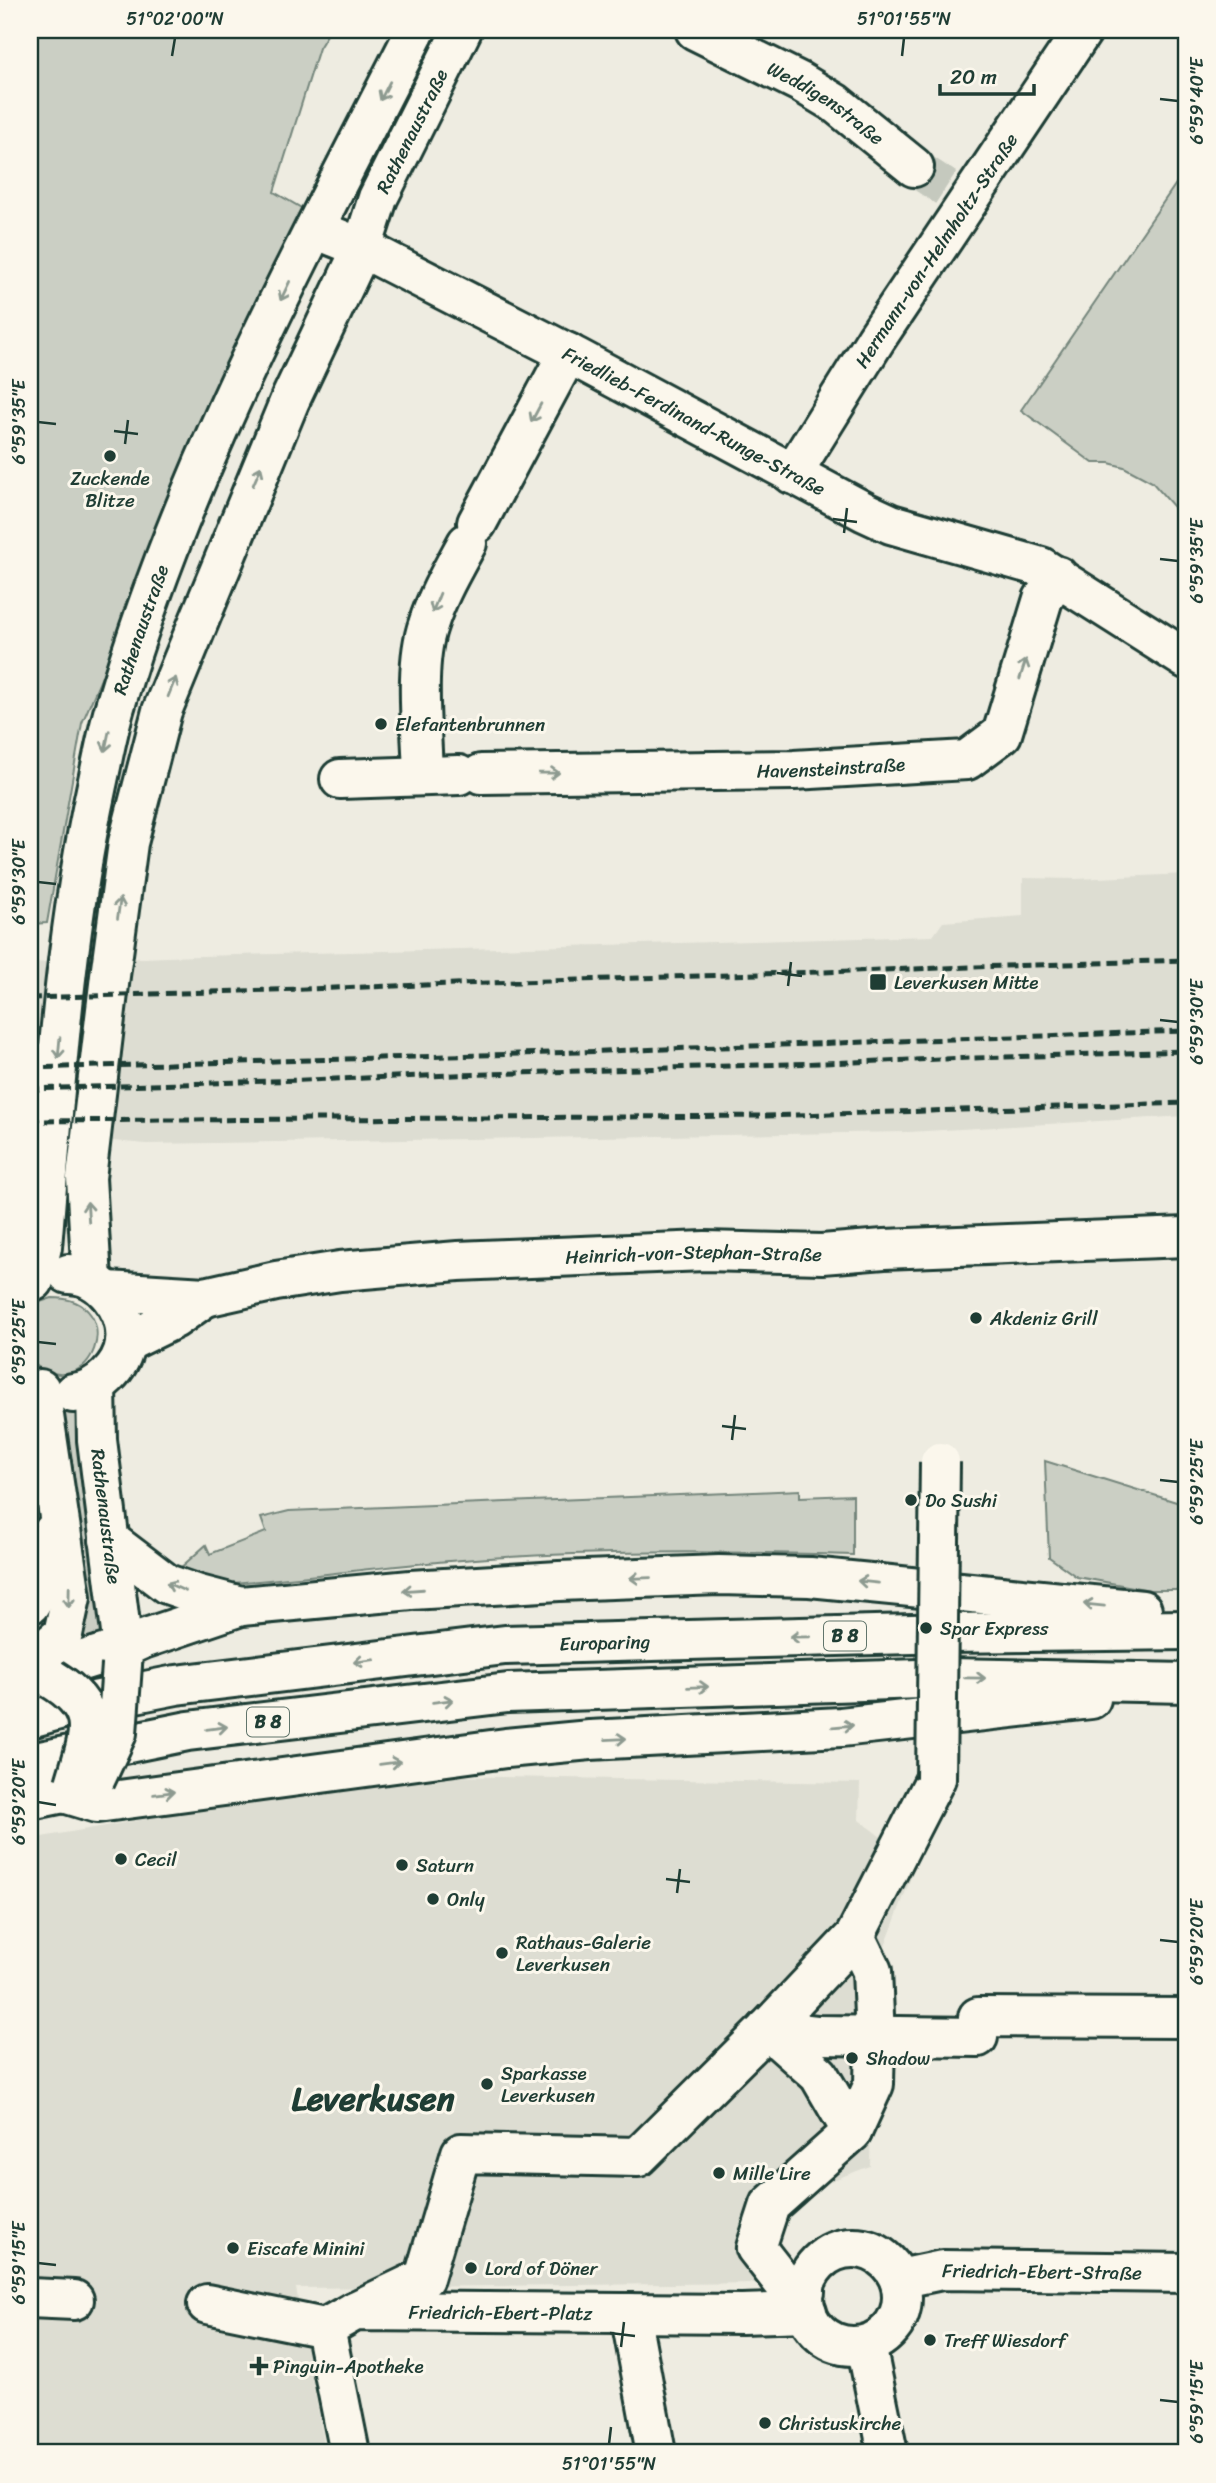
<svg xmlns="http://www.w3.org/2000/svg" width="1216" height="2483" viewBox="0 0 1216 2483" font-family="Sriracha,sans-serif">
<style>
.built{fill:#ddddd2}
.green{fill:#cbcfc4;stroke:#75867c;stroke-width:2}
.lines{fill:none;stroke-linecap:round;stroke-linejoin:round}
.minor-tunnel{stroke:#c5c9be;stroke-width:38;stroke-dasharray:38 19;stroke-linecap:butt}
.minor-casing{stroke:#1f3d34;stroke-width:44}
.major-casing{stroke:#1f3d34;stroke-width:44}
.highway-casing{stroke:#1f3d34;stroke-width:44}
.minor{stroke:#fbf7ec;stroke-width:38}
.major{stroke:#fbf7ec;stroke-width:38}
.highway{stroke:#fbf7ec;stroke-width:38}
.rail{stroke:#1f3d34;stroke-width:5;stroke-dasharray:10 5;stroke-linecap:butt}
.minor-bridge-casing{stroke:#1f3d34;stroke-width:44;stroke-linecap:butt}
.major-bridge-casing{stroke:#1f3d34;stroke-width:44;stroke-linecap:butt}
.minor-bridge{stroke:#fbf7ec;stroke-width:38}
.major-bridge{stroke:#fbf7ec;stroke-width:38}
.oneway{stroke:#8d9a90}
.ticks{fill:none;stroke:#1f3d34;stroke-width:2.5}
.poi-dot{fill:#1f3d34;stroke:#fbf7ec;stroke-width:2.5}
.labels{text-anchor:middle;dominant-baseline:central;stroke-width:6;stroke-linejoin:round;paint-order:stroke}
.shield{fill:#fbf7ec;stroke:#61756b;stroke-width:2}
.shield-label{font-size:18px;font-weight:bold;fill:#1f3d34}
.street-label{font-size:19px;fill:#1f3d34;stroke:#fbf7ec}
.poi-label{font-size:19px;fill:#1f3d34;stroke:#fbf7ec;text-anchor:start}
.town-label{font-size:33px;font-weight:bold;fill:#1f3d34;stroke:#fbf7ec}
.neatline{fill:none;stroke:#1f3d34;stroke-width:2.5}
.ticks-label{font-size:18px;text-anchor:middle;fill:#1f3d34}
</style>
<rect width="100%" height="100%" fill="#eeece1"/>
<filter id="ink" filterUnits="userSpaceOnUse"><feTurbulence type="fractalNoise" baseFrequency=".0143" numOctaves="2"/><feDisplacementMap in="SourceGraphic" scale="14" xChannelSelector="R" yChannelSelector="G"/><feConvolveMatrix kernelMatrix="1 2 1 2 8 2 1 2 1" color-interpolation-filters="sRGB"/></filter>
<g filter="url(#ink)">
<path class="built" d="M1186,874V1116L908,1132L146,1144L103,1140H30V963L167,957L933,936L943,922L1023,916V878L1076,879Z
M441,1776L860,1783L859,1820L916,1864L881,1957L872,2056L870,2166L810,2189L786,2203L765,2283L296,2288L326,2453H30V1839L285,1795Z"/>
<path class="green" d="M30,30H330L319,48L274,192L303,209L82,723L47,923L30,924Z
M1186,169V530L1180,525L1174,507L1152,482L1124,467L1109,463H1093L1021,410Z
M52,1298C132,1298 92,1412 30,1361V1311L40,1302Z
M80,1409L111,1637L77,1648L61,1413Z
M1045,1461L1186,1505V1590H1150L1077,1577L1049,1557Z
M800,1490V1497L853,1495V1555C718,1551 583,1550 449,1561C376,1567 304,1578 232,1583H211L178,1570L206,1545L210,1554L266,1532L261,1518L289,1511Z"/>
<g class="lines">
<path class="minor-tunnel" d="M914,167L952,192"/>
<defs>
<g id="minor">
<path id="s1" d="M695,30L800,82L835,103L914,167"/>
<path id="s2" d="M315,229L362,248L577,358L865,512L891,524L1041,567L1186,659"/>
<path id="s3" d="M792,474L876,339L1083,30"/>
<path d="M477,523L568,353"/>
<path id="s4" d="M481,774L794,770L967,760L1002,734L1043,599L1058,576"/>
<path d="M423,775C422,731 414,666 428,625C437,596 453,569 467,543"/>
<path d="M340,779L459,775"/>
<path id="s5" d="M107,1291L205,1297L276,1281L340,1271L458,1261L705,1251L822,1254L884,1249L1186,1237"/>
<path d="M125,1343L174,1319L205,1297"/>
<path d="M767,2029L818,2035L978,2037V2017L1186,2018"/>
<path d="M767,2029L819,2075L852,2132"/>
<circle cx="853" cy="2297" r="49"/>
<path id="s6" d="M899,2279L942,2270L1186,2273"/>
<path d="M805,2292L785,2285L756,2248L770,2205L852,2132L874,2084L875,2037L872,1971L855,1936"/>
<path d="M30,2298L74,2300"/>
<path d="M207,2304L325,2328L350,2453"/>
<path d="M355,2311L424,2278L461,2153L638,2157L767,2029L855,1936L936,1778"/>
<path d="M630,2313L656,2453"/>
<path id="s7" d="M325,2328L355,2311L742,2314L807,2312"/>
<path d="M866,2345L888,2453"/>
</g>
<g id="major">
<path d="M68,1274C101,1274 129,1310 125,1343C122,1367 97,1391 73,1393"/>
<path id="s8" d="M92,1280L86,1178L110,976L128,843L162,711L290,400L362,248L378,198L462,30"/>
<path id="s9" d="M34,1281L42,1247C55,1092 64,937 97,785C103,758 108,729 116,703C185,467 305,248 416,30"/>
<path id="s10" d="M96,1386L97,1440L123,1648L122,1665"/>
<path d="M30,1604L40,1587L53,1532"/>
<path d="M30,1662L63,1634L71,1597L40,1389"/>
<path d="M30,1668L81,1661L123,1648"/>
<path d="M30,1800L64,1793L94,1780"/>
</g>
<g id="highway">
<path d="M109,1540L167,1584L199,1595L241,1606"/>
<path d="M123,1648L143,1639L241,1606L411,1590L559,1581L719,1575L810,1577L1142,1610"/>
<path id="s11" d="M30,1718L84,1703L176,1685L505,1645L949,1633L1186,1630"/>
<path d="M30,1763L188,1731L508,1693L949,1678L1186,1683"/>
<path d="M64,1793L97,1803L506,1748L590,1740L841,1727L1091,1699"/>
</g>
</defs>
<use href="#minor" class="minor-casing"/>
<use href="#major" class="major-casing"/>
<use href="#highway" class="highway-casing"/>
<use href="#minor" class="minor"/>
<use href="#major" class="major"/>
<use href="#highway" class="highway"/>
<path class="rail" d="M30,998L1186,960
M30,1068L519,1054L1186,1031
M30,1089L1186,1051
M30,1121L766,1116L1186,1103"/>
<defs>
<path id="minor-bridge" d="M936,1778L940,1462"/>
<path id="major-bridge" d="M52,1679C103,1710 89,1735 75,1784
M95,1780L117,1733L122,1665"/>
</defs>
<use href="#minor-bridge" class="minor-bridge-casing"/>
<use href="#major-bridge" class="major-bridge-casing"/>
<use href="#minor-bridge" class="minor-bridge"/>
<use href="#major-bridge" class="major-bridge"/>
</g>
<defs><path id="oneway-shaft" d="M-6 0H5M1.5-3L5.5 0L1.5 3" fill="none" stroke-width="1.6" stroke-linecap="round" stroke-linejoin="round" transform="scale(1.75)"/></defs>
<g class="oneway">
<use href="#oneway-shaft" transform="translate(385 91) rotate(117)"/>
<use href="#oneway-shaft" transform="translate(285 291) rotate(116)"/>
<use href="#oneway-shaft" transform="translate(536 413) rotate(118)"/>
<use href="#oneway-shaft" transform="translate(257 476) rotate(-67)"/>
<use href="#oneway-shaft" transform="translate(436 603) rotate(112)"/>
<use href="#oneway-shaft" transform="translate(1023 669) rotate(-72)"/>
<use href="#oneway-shaft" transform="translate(172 687) rotate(-68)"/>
<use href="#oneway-shaft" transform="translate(107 741) rotate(102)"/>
<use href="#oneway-shaft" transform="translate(549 773) rotate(-1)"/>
<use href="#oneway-shaft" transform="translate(119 908) rotate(-82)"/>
<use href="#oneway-shaft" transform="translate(59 1048) rotate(95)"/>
<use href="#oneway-shaft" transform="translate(88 1212) rotate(-94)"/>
<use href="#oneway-shaft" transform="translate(640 1578) rotate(178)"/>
<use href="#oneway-shaft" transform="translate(868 1582) rotate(-174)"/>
<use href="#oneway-shaft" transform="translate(176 1587) rotate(-156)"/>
<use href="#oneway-shaft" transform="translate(413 1590) rotate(176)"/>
<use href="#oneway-shaft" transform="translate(69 1597) rotate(91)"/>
<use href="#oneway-shaft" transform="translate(1094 1605) rotate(-174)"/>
<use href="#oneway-shaft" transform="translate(800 1637) rotate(179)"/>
<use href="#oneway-shaft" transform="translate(364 1661) rotate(173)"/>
<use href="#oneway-shaft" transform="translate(975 1678) rotate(1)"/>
<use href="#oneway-shaft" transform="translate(698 1687) rotate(-2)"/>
<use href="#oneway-shaft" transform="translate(443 1701) rotate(-7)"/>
<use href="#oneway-shaft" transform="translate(843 1726) rotate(-5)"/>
<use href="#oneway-shaft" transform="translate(217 1728) rotate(-7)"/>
<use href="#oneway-shaft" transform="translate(616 1739) rotate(-3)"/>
<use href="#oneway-shaft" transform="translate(390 1763) rotate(-7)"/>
<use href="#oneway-shaft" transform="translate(164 1793) rotate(-8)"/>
</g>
</g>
<path class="ticks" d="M172,56L175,38M902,56L904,38M1160,99L1178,101M38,422L56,424M114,431L138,434M125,444L128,420M833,519L857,522M844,533L847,508M1160,559L1178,561M38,882L56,884M777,973L802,976M788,986L791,962M1160,1020L1178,1022M38,1342L56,1344M722,1426L746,1429M732,1440L735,1415M1160,1480L1178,1482M38,1802L56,1805M666,1879L690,1882M677,1893L680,1869M1160,1940L1178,1942M38,2263L56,2265M610,2333L635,2336M621,2347L624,2322M1160,2400L1178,2402M609,2444L611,2427"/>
<g class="poi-dot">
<circle cx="110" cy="456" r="7"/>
<circle cx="381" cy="724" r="7"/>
<rect x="869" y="973" width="18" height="18" rx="3.5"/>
<circle cx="976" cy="1318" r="7"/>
<circle cx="911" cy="1500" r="7"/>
<circle cx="926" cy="1628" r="7"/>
<circle cx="121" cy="1859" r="7"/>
<circle cx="402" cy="1865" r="7"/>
<circle cx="433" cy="1899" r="7"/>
<circle cx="502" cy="1953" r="7"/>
<circle cx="852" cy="2058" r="7"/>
<circle cx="487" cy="2084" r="7"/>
<circle cx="719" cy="2173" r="7"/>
<circle cx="233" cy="2248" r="7"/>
<circle cx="471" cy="2268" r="7"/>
<circle cx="930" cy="2340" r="7"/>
<path d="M255.5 2355.5h7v7h7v7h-7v7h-7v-7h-7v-7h7z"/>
<circle cx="765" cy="2423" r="7"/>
</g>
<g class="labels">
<g class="shield">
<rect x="824" y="1621.5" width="42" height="29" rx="5"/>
<rect x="247" y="1707.5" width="42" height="29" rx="5"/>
</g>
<g class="shield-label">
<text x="845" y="1636">B 8</text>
<text x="268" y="1722">B 8</text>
</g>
<g class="street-label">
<text stroke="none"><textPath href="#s1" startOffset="150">Weddigenstraße</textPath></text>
<text stroke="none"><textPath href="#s8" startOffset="1208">Rathenaustraße</textPath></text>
<text stroke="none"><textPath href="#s3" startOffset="266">Hermann-von-Helmholtz-Straße</textPath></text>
<text stroke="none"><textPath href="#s2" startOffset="425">Friedlieb-Ferdinand-Runge-Straße</textPath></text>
<text stroke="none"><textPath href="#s9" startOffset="662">Rathenaustraße</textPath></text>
<text stroke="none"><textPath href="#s4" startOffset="350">Havensteinstraße</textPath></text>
<text stroke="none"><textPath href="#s5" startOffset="590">Heinrich-von-Stephan-Straße</textPath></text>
<text stroke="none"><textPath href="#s10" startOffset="131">Rathenaustraße</textPath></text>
<text stroke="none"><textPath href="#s11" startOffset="581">Europaring</textPath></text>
<text stroke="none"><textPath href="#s6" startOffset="144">Friedrich-Ebert-Straße</textPath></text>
<text stroke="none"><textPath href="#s7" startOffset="180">Friedrich-Ebert-Platz</textPath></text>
</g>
<g class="poi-label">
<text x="110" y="478" text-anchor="middle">Zuckende<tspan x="110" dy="22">Blitze</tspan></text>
<text x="395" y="724">Elefantenbrunnen</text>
<text x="894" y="982">Leverkusen Mitte</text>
<text x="990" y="1318">Akdeniz Grill</text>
<text x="925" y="1500">Do Sushi</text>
<text x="940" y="1628">Spar Express</text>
<text x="135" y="1859">Cecil</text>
<text x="416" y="1865">Saturn</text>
<text x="447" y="1899">Only</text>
<text x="516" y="1942">Rathaus-Galerie<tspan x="516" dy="22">Leverkusen</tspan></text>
<text x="866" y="2058">Shadow</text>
<text x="501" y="2073">Sparkasse<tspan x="501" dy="22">Leverkusen</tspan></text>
<text x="733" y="2173">Mille Lire</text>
<text x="247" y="2248">Eiscafe Minini</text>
<text x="485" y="2268">Lord of Döner</text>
<text x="944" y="2340">Treff Wiesdorf</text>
<text x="273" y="2366">Pinguin-Apotheke</text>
<text x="779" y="2423">Christuskirche</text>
</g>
<g class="town-label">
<text x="373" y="2099">Leverkusen</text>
</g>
</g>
<rect width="1216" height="2483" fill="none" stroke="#fbf7ec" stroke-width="77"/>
<path d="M940 84v10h94v-10" fill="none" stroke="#1f3d34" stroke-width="3.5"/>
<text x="950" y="84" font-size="21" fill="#1f3d34" stroke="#fbf7ec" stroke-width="5" paint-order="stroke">20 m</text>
<rect x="38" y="38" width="1140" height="2406" class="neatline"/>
<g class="ticks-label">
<text x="175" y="25">51°02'00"N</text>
<text x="904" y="25">51°01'55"N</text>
<text transform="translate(1197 101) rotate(-90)" y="6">6°59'40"E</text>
<text transform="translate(19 422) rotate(-90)" y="6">6°59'35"E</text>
<text transform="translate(1197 561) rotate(-90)" y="6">6°59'35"E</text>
<text transform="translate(19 882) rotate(-90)" y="6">6°59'30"E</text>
<text transform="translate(1197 1022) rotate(-90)" y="6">6°59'30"E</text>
<text transform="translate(19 1342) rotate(-90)" y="6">6°59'25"E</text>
<text transform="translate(1197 1482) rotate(-90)" y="6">6°59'25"E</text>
<text transform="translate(19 1802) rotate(-90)" y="6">6°59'20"E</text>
<text transform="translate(1197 1942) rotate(-90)" y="6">6°59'20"E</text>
<text transform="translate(19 2263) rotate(-90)" y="6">6°59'15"E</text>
<text transform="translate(1197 2402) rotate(-90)" y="6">6°59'15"E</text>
<text x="609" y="2470">51°01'55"N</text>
</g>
</svg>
